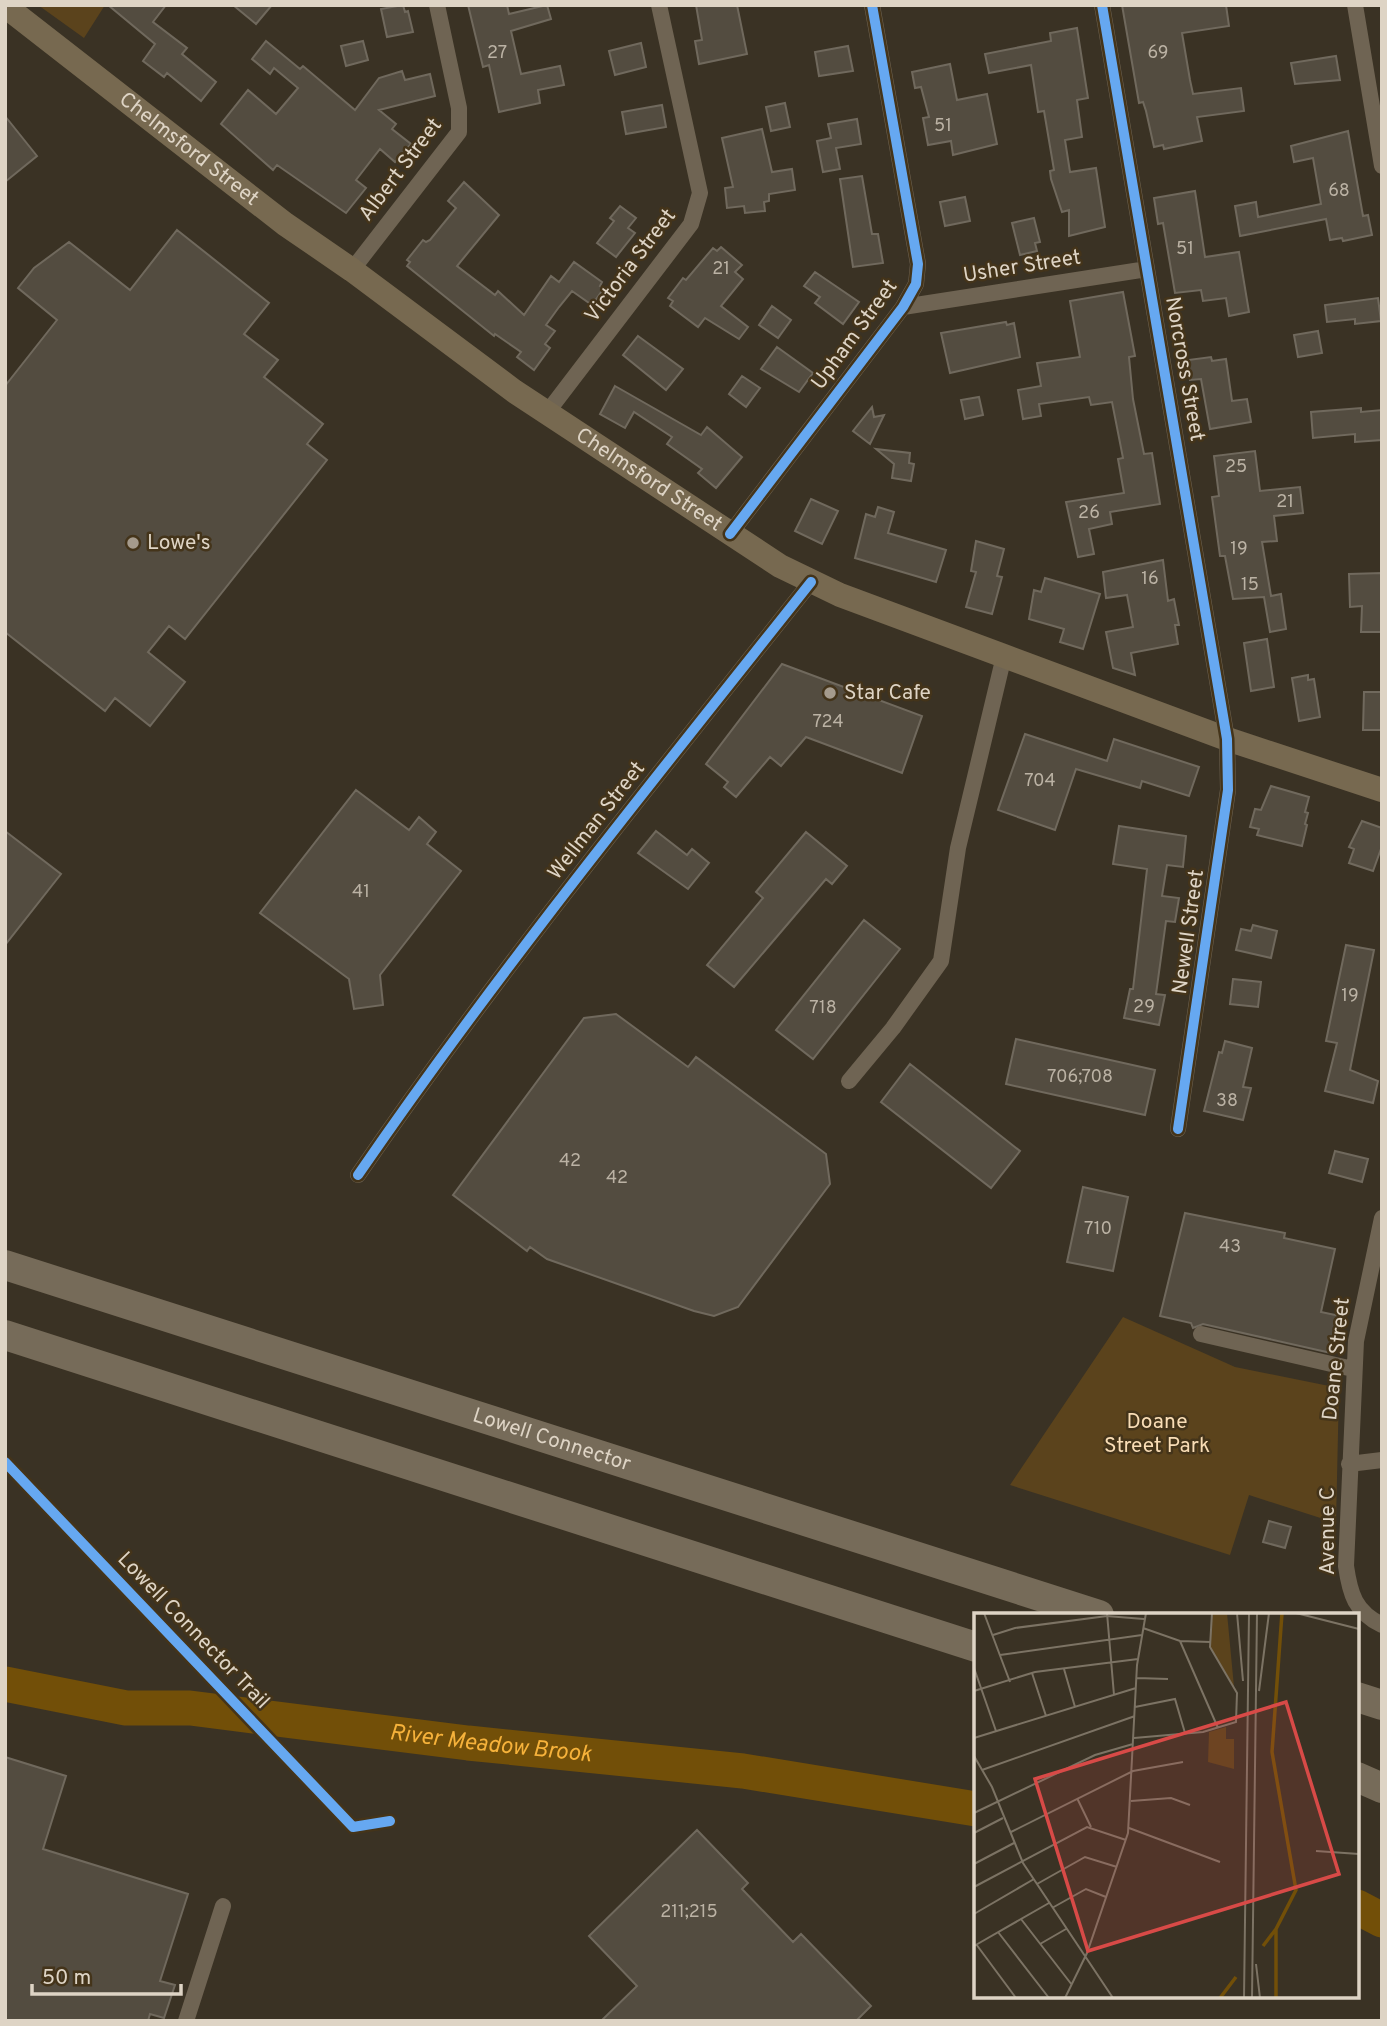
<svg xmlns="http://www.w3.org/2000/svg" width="1387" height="2026" viewBox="0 0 1387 2026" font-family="Overpass,sans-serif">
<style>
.green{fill:#5b431c}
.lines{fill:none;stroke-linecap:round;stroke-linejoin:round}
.river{stroke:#724f08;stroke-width:35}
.building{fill:#534c40;stroke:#70695d;stroke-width:2}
.minor{stroke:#6f6453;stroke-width:16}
.primary{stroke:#776950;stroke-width:24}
.motorway{stroke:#766b59;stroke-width:30}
.cycleway-casing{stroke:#44341a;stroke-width:15}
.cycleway{stroke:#66a8f1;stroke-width:10}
.poi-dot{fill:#a59b8d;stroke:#44341a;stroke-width:2.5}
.labels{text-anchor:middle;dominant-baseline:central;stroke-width:5;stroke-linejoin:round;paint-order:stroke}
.number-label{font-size:18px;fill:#bbb2a4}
.street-label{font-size:21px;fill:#ded4c5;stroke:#44341a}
.poi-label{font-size:21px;fill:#ded4c5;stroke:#44341a;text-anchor:start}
.park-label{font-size:21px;fill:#f9ddb6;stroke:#44341a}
.water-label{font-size:23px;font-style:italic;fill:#f6b23b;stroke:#44341a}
.inset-river{fill:none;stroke:#724f08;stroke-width:3.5}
.inset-road{fill:none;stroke:#7c7364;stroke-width:2}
.view{fill:#d84a47;fill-opacity:0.15;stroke:#d84a47;stroke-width:3.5}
.inset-edge{fill:none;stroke:#ded4c5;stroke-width:3.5}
</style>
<rect width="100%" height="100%" fill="#3a3224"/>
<path class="green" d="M38,5H105L84,38Z
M1123,1317L1235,1367L1339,1388L1336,1523L1249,1495L1230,1555L1010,1485Z"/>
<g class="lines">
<g class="river">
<path id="s1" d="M5,1684L126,1708H190L468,1743L743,1771L976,1809"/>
<path d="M1357,1907L1382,1920"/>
</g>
</g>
<path class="building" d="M108,5H166L153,22L187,48L182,54L216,82L201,101L167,73L164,77L143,61L155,44Z
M233,5H272L256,24Z
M403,5L405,12L408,11L413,32L387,37L381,9Z
M468,5H507L509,14L547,5L551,19L511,31L521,74L560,66L564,85L538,90L540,103L499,112L489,65L483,67Z
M696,5H737L747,54L699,64L695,41L702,40Z
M1122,5H1226L1229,26L1182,33L1190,80L1193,94L1241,88L1244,111L1197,117L1202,141L1164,149L1163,145L1154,147L1146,111L1143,102L1139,103Z
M1077,28L1088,98L1077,100L1082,137L1065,140L1070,172L1096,168L1105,227L1069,236V210L1062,212L1051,179L1050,171L1054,170L1044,111L1038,112L1031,65L989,73L985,54L1051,41L1050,33Z
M266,41L300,69L303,66L355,110L379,78L402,71L405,80L430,74L435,96L379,110L396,124L392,129L411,144L395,162L380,149L356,180L366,188L346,213L277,165L273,170L221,124L248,90L276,114L298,88L274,68L270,74L252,59Z
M363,41L368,60L346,66L341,46Z
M641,43L646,67L615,75L609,51Z
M848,46L853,71L819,76L815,52Z
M1336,56L1340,80L1295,84L1291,63Z
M950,64L957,100L987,94L997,144L953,155L951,141L928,145L923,118L929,117L921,87L915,88L912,72Z
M785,103L790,127L771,131L766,107Z
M662,105L666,127L626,134L622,112Z
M5,116L37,156L5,182Z
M857,119L861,144L836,148L840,169L823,172L817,141L831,138L828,124Z
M762,129L772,172L792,169L795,190L769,194V201L764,202L765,211L745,213L744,206L727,208L725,188L733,187L722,138Z
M1348,131L1363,216L1368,215L1372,235L1343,241L1342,238L1330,240L1326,219L1240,236L1235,206L1256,202L1258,217L1321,204L1313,158L1294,162L1291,146Z
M862,176L872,234H878L883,263L853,267L840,179Z
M464,182L499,215L457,266L495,295L498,291L524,315L551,276L559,282L574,262L602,282L600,286L604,288L592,305L572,291L559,307L546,325L555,331L545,344L550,348L534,370L517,357L521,352L495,334L494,336L407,266L410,262L407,260L423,240L426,242L430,240L456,208L448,201Z
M1195,191L1205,257L1239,252L1249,312L1229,316L1226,298L1203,301L1201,290L1175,293L1163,223L1158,224L1154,198Z
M965,197L970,221L945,226L940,202Z
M620,206L636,218L628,228L635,233L616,257L597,243L614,221L610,218Z
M1034,218L1040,242L1035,243L1037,251L1020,255L1012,223Z
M177,230L269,303L244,334L278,360L264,377L323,424L307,444L327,460L185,639L169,626L148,652L185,682L150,726L115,698L105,711L5,632V386L57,320L18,288L34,268L69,242L130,290Z
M721,247L742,265L735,272L743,279L721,306L748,327L739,339L705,318L698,327L670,306L673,301L668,298L683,278L686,280L713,248L717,251Z
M815,272L859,302L843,324L815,303L820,297L804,286Z
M1123,292L1135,356L1129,357L1133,399L1144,454L1152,453L1160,504L1110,512L1112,524L1089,529L1094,554L1078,557L1066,502L1124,493L1118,459L1123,458L1112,402L1091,405L1089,397L1039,404L1041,416L1023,419L1018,390L1041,386L1037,363L1080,357L1070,301Z
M1378,298L1381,321L1355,324V319L1327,322L1325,305Z
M772,306L791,320L778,338L759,325Z
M1006,322L1007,325L1014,323L1020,357L950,373L941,333Z
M1318,331L1322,353L1298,357L1294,335Z
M638,336L683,369L666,390L623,355Z
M777,347L813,373L799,392L761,369Z
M1211,357L1212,361L1226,359L1232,401L1247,399L1251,422L1210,429L1201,379L1190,380L1188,360Z
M742,376L760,388L746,407L729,394Z
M615,386L701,435L707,427L742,457L716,488L698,473L702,469L667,444L672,437L634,412L625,428L600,414Z
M979,397L983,415L965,419L961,400Z
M872,407L874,417L884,415L870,444L853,431Z
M1361,408V412L1382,410V440L1355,442V434L1313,438L1311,412Z
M876,449L910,453L909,463L914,464L911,481L892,478L894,464Z
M1255,451L1260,491L1300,487L1303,513L1274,516L1277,541L1262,542L1271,596L1281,594L1286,629L1270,632L1264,597L1233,599L1225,556H1220L1212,497L1219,496L1214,456Z
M811,499L838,511L822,544L795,531Z
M878,507L894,512L888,533L946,550L936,582L855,558L866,514L875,517Z
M976,541L1004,549L997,576L1002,577L992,614L966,607L976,572L971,571Z
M1163,560L1168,601L1174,599L1179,625H1175L1178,644L1131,653L1135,675L1113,668L1106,632L1133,627L1127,595L1106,598L1103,572Z
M1382,573V632H1361L1362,606L1350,607L1349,574Z
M1045,578L1100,594L1083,649L1060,642L1064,629L1029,619L1034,590L1041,592Z
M1267,639L1274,687L1251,691L1244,643Z
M782,664L922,716L902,773L806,737L781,766L770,757L736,797L724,787L728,782L706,764Z
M1308,675V680L1314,679L1320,717L1299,721L1292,678Z
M1364,692H1382V730H1363Z
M1025,734L1107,761L1114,739L1199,767L1189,796L1142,781L1140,788L1076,769L1055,830L998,810Z
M1271,786L1309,797L1305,812L1308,813L1305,824L1307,825L1302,846L1257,835L1259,829L1250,827L1255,809L1261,810Z
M356,790L409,830L419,817L436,832L427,844L461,871L380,975L383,1005L354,1009L349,979L260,913Z
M1362,821L1382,828V846L1373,871L1349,863L1354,849L1349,847Z
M1119,826L1186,836L1183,867L1167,865L1162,896L1179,898L1175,922L1166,921L1156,994L1165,995L1159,1025L1124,1018L1130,989H1133L1147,869L1113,864Z
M5,831L61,874L5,945Z
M656,831L687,855L692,849L709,863L688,889L638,853Z
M806,832L847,866L832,884L826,879L734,987L707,965L763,898L756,892Z
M864,920L900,949L813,1059L776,1030Z
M1253,925L1277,931L1271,958L1236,950L1241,929L1251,931Z
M1346,945L1374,950L1350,1070L1378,1081L1373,1103L1325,1091L1337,1043L1326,1041Z
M1233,979L1261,982L1258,1007L1230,1004Z
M616,1014L688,1067L696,1057L826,1154L830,1184L738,1307L714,1316L694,1311L547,1259L530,1247L527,1251L453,1195L584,1018Z
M1016,1039L1155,1070L1145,1115L1006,1084Z
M1225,1041L1252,1048L1243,1087L1251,1088L1243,1120L1204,1111L1219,1052L1222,1053Z
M910,1064L1020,1151L991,1188L881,1102Z
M1335,1151L1368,1159L1362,1182L1329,1173Z
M1083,1187L1128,1197L1113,1271L1067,1262Z
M1185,1213L1285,1233L1284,1238L1335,1249L1321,1312L1340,1316L1331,1353L1203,1324L1193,1328L1191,1323L1160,1316Z
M1269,1521L1291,1527L1285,1548L1263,1542Z
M5,1757L66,1776L43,1849L188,1894L160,1981L175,1985L164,2018L150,2014L148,2021H5Z
M697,1830L748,1883L742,1889L793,1942L801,1934L871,2006L856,2021H601L637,1986L589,1936Z"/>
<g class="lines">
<path class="minor" d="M1102,5L1227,739L1228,790L1178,1129
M1355,5L1382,166
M352,270L459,132V108L437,5
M903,307L1147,269
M546,414L691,224L700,193L659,5
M730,534L903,307L916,284L918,264L872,5
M849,1081L893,1028L941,961L958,848L1004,656
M358,1175C499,970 656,777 811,582
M1382,1218L1356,1341L1346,1566C1350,1594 1355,1612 1382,1625
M1201,1334L1353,1369
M1349,1464L1382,1460
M186,2021L223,1906"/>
<path class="primary" id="s2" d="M5,6L285,224L352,270L514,391L780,566L840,595L1004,656L1227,739L1382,790"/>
<g class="motorway">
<path id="s3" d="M5,1265L1099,1615"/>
<path d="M5,1335L976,1647"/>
<path d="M1357,1697L1382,1705"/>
<path d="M1357,1777L1382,1788"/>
</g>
<defs>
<path id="cycleway" d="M1102,5L1227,739L1228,790L1178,1129
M730,534L903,307L916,284L918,264L872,5
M358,1175C499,970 656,777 811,582
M5,1462L353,1827L390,1821"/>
</defs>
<use href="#cycleway" class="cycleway-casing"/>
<use href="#cycleway" class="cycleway"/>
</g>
<g class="poi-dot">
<circle cx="133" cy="543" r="7"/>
<circle cx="830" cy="693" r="7"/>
</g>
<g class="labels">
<g class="number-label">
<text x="497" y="53">27</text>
<text x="1158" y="53">69</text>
<text x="943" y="126">51</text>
<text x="1339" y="191">68</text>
<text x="1185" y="249">51</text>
<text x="721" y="269">21</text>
<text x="1236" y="467">25</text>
<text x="1285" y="502">21</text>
<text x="1089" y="513">26</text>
<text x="1239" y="549">19</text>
<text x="1150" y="579">16</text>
<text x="1250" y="585">15</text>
<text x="828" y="722">724</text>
<text x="1040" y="781">704</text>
<text x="361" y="892">41</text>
<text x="1350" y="996">19</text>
<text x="1144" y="1007">29</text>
<text x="823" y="1008">718</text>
<text x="1080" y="1077">706;708</text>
<text x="1227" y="1101">38</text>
<text x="570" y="1161">42</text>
<text x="617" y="1178">42</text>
<text x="1098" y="1229">710</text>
<text x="1230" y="1247">43</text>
<text x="689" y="1912">211;215</text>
</g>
<g class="street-label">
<text stroke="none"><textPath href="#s2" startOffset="233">Chelmsford Street</textPath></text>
<text transform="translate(401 170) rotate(-53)">Albert Street</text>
<text transform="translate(631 266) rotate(-53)">Victoria Street</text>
<text transform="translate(1022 267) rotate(-9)">Usher Street</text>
<text transform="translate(855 335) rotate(-54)">Upham Street</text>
<text transform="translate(1184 369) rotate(80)">Norcross Street</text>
<text stroke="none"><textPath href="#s2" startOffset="800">Chelmsford Street</textPath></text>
<text transform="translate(597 821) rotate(-52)">Wellman Street</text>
<text transform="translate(1189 932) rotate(-82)">Newell Street</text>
<text transform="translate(1337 1359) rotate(-84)">Doane Street</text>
<text stroke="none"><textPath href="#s3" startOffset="574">Lowell Connector</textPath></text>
<text transform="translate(1328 1531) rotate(-90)">Avenue C</text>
<text transform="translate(193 1631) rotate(46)">Lowell Connector Trail</text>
</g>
<g class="poi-label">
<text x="147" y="543">Lowe's</text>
<text x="844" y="693">Star Cafe</text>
</g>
<g class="park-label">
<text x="1157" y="1422">Doane<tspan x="1157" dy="24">Street Park</tspan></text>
</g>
<g class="water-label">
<text stroke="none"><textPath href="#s1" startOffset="490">River Meadow Brook</textPath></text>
</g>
</g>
<g transform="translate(974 1613)">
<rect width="385" height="385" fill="#3a3224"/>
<path d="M238,0H253L260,74L236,34ZM252,114V126H260V156L234,149L235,119Z" fill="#5b431c"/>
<path class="inset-river" d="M302,316L322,277L298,139L308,0M289,333L302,316M246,385L262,364M302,385V316"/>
<path class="inset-road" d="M10,0L36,69M133,0L140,82M263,0L269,68M322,0L385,16M132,3L170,6M169,15L206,28L236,29M19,22L41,15L133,3M206,28L244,115M26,42L168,22M0,55L22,118M90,56L101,94M58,60L72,103M163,65L194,66M0,78L61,59L164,46M285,78L295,0M161,94L201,86L211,120M0,125L162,75M160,125L229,119L262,109L263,80L236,34L238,0M0,143L18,174L49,250L139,385M8,157L161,103M103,185L117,214M157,188L197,185L216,192M0,200L121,142L159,131M155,215L246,249M37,219L159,158L209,149M0,220L29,205M342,238L385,241M0,251L40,230M63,271L111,244L143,254M0,274L113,214L152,227M78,295L112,276L132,284M0,301L60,266M47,306L98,372M24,319L75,385M2,331L42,385M66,331L92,316M0,333L75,290M282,351L286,385M91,385L113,340L154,220L163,52L172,0M270,385L275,0M278,385L283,0"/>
<path class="view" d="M312,89L365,261L114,338L61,166Z"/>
<rect width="385" height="385" class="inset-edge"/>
</g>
<rect width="1387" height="2026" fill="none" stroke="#ded4c5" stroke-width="14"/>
<path d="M32 1984v10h149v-10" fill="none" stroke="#ded4c5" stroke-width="3.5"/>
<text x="42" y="1984" font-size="21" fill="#ded4c5" stroke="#44341a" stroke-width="5" paint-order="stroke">50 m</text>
</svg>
